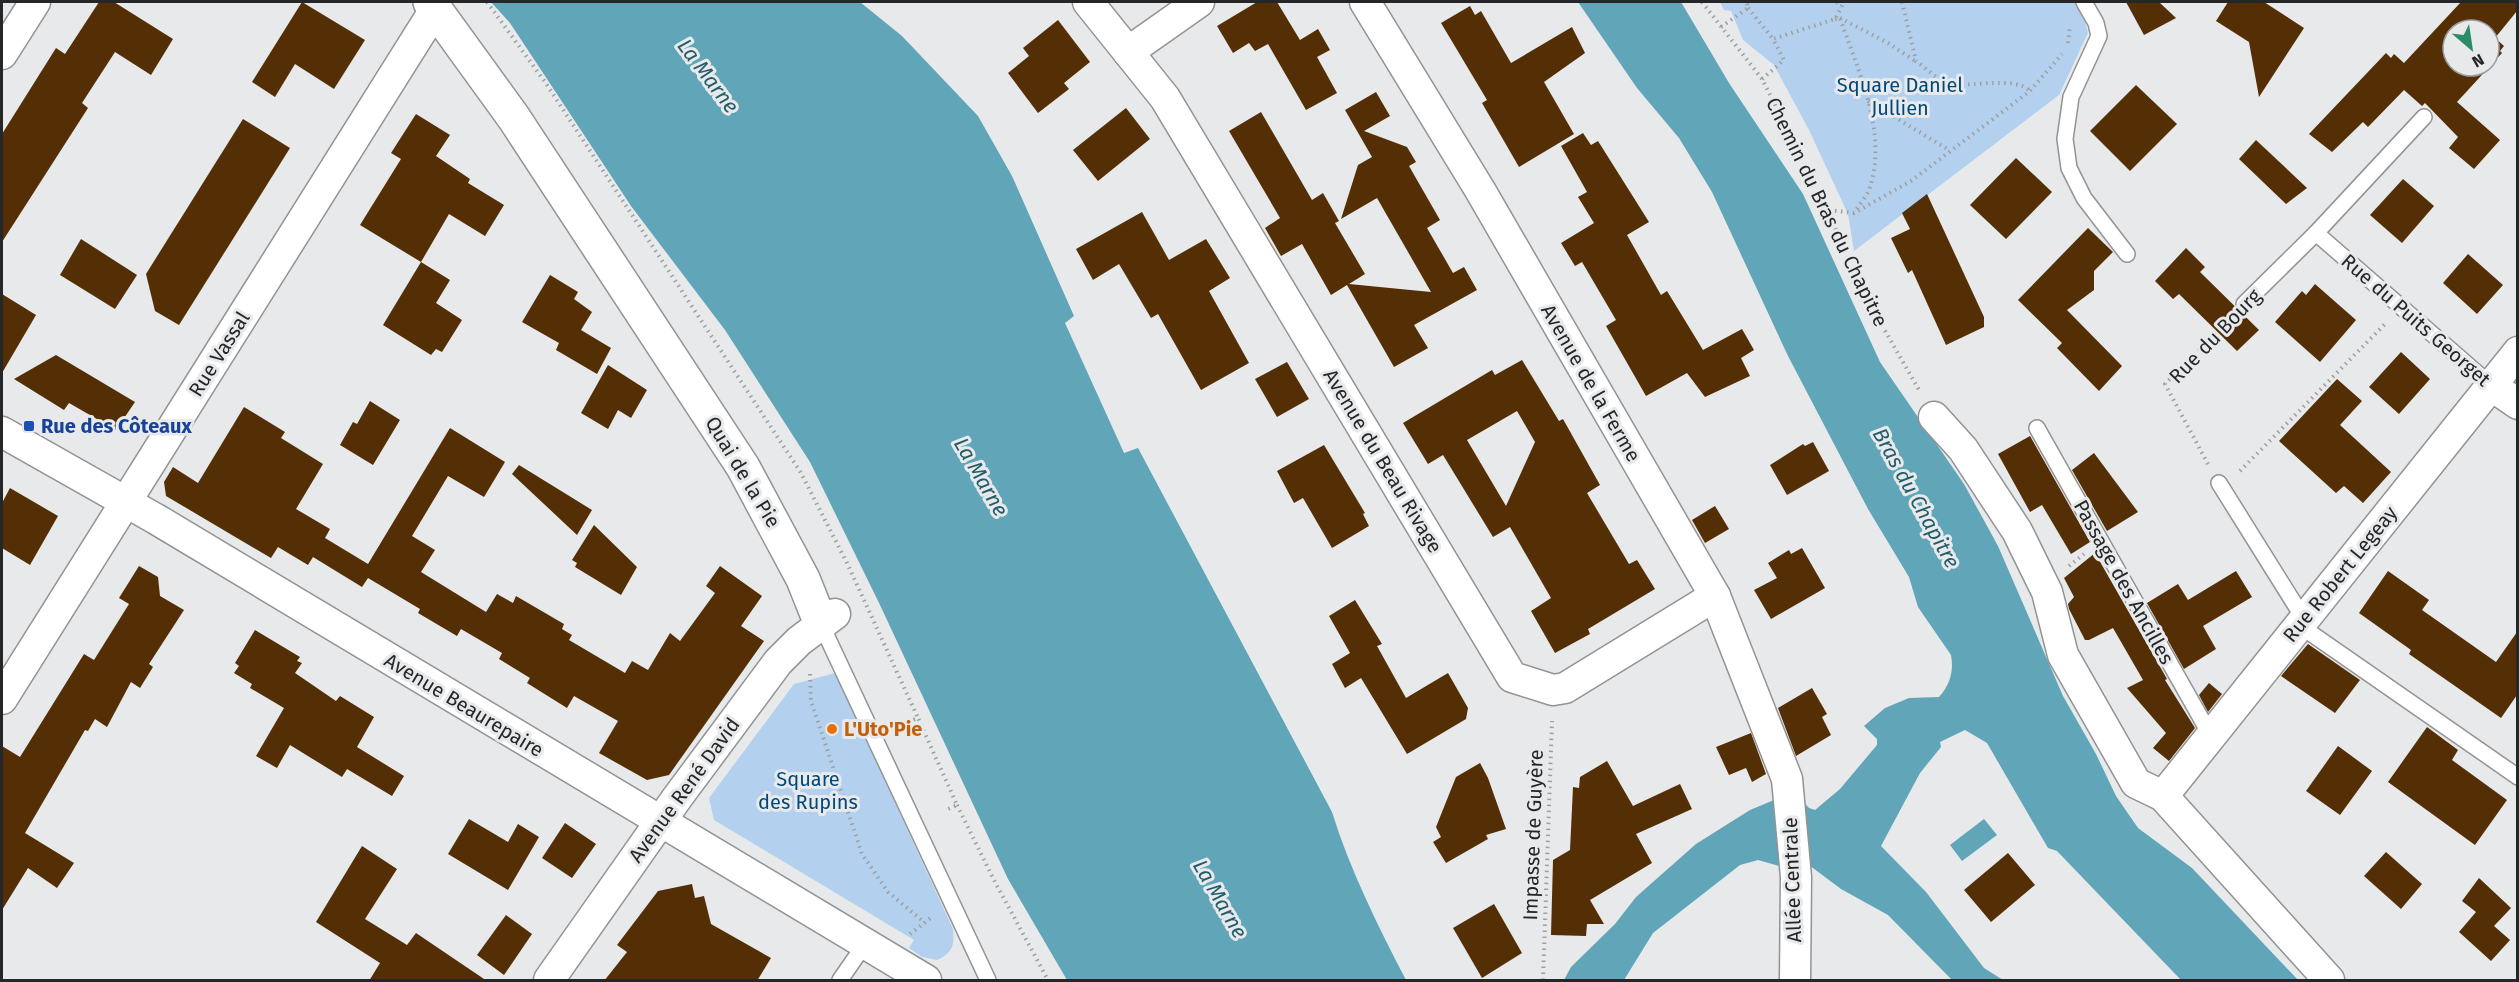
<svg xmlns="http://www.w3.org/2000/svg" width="2519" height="982" font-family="'Fira Sans',sans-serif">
  <rect width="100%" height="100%" fill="#e7e9eb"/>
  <g fill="#b3d1ef">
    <polygon points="1720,2 2075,2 2085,21 2088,33 2059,95 1854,251 1848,214 1809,130 1774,65 1743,40 1731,11 1724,10"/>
    <path d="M835,673L953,929C955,946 952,953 937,960L922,957L909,948L914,940L714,820L709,798L794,684Z"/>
  </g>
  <g fill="#60a5b8">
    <path d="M491,2H860L902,36L978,116L1012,176L1074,316L1065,323L1124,453L1138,448L1332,812C1350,870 1378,926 1406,980H1067L1008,879L880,605L810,462L725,330L631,206L510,23Z"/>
    <path d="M1578,2H1681L1729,83L1803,194L1880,362L1964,484L1998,546L2063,696L2096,754L2116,796L2138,828L2192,868L2298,980H2181L2057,851L2048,848L1987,743L1965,730L1940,742L1941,747L1920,773L1881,846L1926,892L1984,968L2003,980H1952L1888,915L1841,889L1809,865L1786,868L1758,860L1740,865L1653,933L1624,980H1564L1571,967L1615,924L1636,897L1696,844L1750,810L1774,800L1800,798L1809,808L1815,810L1840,789L1877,745V739L1864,726L1885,708L1909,698L1939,697C1950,685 1954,671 1951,655L1918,607L1909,577L1868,509L1788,356L1712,192L1679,138L1637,88Z"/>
    <polygon points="1984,819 1997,835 1962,861 1950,845"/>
  </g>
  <g fill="#542f05" fill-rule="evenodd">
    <polygon points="99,2 114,2 173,39 151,75 115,52 82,103 88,108 2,242 2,134 56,48 65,54"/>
    <polygon points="302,2 365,40 334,89 295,64 275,97 252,82"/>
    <polygon points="1257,2 1277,2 1300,40 1318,29 1330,50 1317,57 1337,93 1306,110 1268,44 1255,51 1249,43 1233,53 1217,26"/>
    <polygon points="2126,2 2159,2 2176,18 2144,35"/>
    <polygon points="2228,2 2264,2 2304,28 2259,97 2249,42 2216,21"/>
    <path d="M2461,2H2517V11L2495,38L2504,46L2500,51L2502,53L2457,102L2500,140L2474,169L2449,148L2458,137L2425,103L2422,106L2404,90L2368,127L2363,122L2332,152L2309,134L2386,53L2391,58L2394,54L2404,63ZM2453,30H2489V66H2453Z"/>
    <polygon points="1470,6 1475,15 1481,11 1511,63 1572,27 1585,53 1544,82 1574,134 1519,167 1482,103 1487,100 1441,23"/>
    <polygon points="1058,20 1090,62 1064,83 1069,89 1038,113 1008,73 1029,56 1023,48"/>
    <polygon points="2136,85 2177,124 2130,171 2090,131"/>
    <polygon points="1376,92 1390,116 1364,131 1407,147 1416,162 1409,166 1440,220 1427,228 1453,273 1464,267 1477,290 1414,325 1428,348 1394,367 1347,285 1331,295 1302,244 1281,256 1265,228 1280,218 1229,131 1261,112 1312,200 1323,193 1339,221 1335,223 1365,274 1349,284 1431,292 1377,198 1341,219 1358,165 1372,157 1345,110"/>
    <polygon points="1126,108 1150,139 1098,181 1073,150"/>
    <polygon points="416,114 450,135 436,156 470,179 468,183 504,205 485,236 449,214 421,262 450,280 436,303 462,320 442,352 436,349 431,355 383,325 421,262 360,225 401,159 391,153"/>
    <polygon points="243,119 290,148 179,325 155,311 146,274"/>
    <polygon points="1583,133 1591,145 1598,141 1649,222 1627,235 1661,295 1667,291 1703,350 1742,329 1754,350 1741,358 1750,376 1705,397 1687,373 1646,396 1606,326 1616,320 1582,262 1575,266 1561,243 1594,223 1578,197 1587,192 1561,146"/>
    <polygon points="2256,140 2307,188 2286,204 2239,159"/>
    <polygon points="2016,158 2052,192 2006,239 1970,205"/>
    <polygon points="2403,179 2434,206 2402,243 2370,215"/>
    <polygon points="1927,194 1984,317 1984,327 1946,345 1912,270 1908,273 1891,238 1910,229 1902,213"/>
    <polygon points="1142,212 1169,260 1206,239 1230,278 1209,291 1249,363 1201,390 1158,314 1151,318 1119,264 1093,280 1076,249"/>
    <polygon points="2088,228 2113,252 2094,271 2094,290 2067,310 2122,366 2099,391 2057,348 2062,343 2018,300"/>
    <polygon points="81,239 137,275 115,309 60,275"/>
    <polygon points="2186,248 2205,267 2200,272 2259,330 2237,351 2179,294 2173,299 2155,281"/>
    <polygon points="2468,254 2503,285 2477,314 2443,283"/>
    <polygon points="550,275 578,292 574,299 592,312 581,330 611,348 597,374 556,350 559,343 522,322"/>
    <polygon points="2315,284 2356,320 2320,362 2275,322 2302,291 2306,295"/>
    <polygon points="2,294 36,315 2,373"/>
    <polygon points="2401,352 2430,379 2399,414 2369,387"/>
    <polygon points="56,355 135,402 116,430 69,403 64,410 14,379"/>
    <path d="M1522,360L1559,421L1563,419L1600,485L1587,493L1629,564L1637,560L1655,589L1588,629L1590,634L1555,653L1531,611L1551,598L1510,527L1493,537L1443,455L1428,464L1403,423L1492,370L1495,375ZM1517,411L1535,442L1506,506L1467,440Z"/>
    <polygon points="1287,362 1309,399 1277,417 1255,379"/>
    <polygon points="608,365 647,390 631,418 618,410 608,429 581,413"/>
    <polygon points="2337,379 2362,401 2340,425 2391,472 2363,503 2344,486 2336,493 2279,441"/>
    <polygon points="370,401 400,420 373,465 340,445 353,422 357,424"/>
    <polygon points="244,407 285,432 281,438 323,464 296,509 330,529 325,538 368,564 450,428 505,462 484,497 448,476 412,536 435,550 421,572 486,612 497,594 513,603 516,596 564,624 562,629 572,635 569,640 625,673 632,661 648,670 670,633 680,641 715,593 706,586 720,566 762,596 741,626 764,641 669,775 647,780 599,753 618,721 574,696 567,708 527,683 530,678 499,659 502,653 461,629 457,636 418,613 420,609 368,578 362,587 313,557 308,565 278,547 271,558 166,496 164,482 173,467 198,483"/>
    <polygon points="2030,436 2090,542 2071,554 2042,505 2030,512 1998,454"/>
    <polygon points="1813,442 1829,471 1787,495 1770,465 1803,444 1805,446"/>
    <polygon points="1324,445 1365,513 1363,514 1369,526 1332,548 1303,498 1294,503 1277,471"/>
    <polygon points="2094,453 2138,512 2107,531 2072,470"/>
    <polygon points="519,465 592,510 577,535 512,474"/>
    <polygon points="10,488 58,516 30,565 2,548 2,503"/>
    <polygon points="1715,506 1729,529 1705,543 1692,520"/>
    <polygon points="594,525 637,567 621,595 575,567 577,563 572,560"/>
    <polygon points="1802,548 1825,588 1771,619 1754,590 1777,578 1768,563 1789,550 1791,554"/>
    <polygon points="2095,553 2167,679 2165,680 2195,728 2169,761 2153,748 2166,733 2127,688 2143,680 2113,628 2089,640 2085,640 2069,609 2068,604 2074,597 2064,578"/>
    <polygon points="139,566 158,577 160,596 184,610 149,664 153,667 140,688 131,682 107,727 95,719 88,731 85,730 25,833 74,863 57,888 28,868 2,910 2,746 20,757 84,654 94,660 129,604 119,598"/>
    <polygon points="2236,571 2252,597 2203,626 2216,649 2184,669 2147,603 2178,584 2188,600"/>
    <polygon points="2388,571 2429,600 2422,610 2496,662 2517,632 2517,695 2501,718 2409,654 2411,650 2359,613"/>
    <polygon points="1355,600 1382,644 1377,646 1406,698 1448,673 1468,708 1466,719 1407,754 1361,678 1345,688 1332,664 1350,653 1329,616"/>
    <polygon points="255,630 300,657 297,661 302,663 295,673 336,701 340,696 374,717 357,747 404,776 392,796 347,769 342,777 290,745 277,768 256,756 284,708 250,688 252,684 234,673 239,666 235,663"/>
    <polygon points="2308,644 2360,680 2335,713 2281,676"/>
    <polygon points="2209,683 2222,694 2208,712 2199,695"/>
    <polygon points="1812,688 1827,714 1822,717 1831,735 1796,756 1778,708"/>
    <polygon points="2427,727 2458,750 2452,760 2507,800 2475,845 2388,782"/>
    <polygon points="1751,733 1766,774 1752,782 1746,768 1729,775 1716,747"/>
    <polygon points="2338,746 2372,771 2340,815 2306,791"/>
    <polygon points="1607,761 1633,806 1680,784 1692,809 1636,834 1652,863 1590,900 1604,924 1587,924 1586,936 1551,935 1553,860 1570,850 1573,787 1579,788 1580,777"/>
    <polygon points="1480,763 1488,778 1506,829 1486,835 1488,839 1446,863 1433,842 1441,837 1436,827 1456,777"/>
    <polygon points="469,819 508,842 518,824 539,837 508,890 448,854"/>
    <polygon points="565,823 596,844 572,878 542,858"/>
    <polygon points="362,846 397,869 365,919 407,945 416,933 487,981 369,981 380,963 316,922"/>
    <polygon points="2386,852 2422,884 2401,909 2364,876"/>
    <polygon points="2008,853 2035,885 1991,922 1964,890"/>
    <polygon points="2479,878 2511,908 2494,926 2510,940 2491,961 2459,932 2476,912 2462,901"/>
    <polygon points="692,884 695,898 704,896 711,924 771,958 757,981 604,981 627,952 617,945 658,891"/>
    <polygon points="1494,904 1522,953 1482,978 1453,928"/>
    <polygon points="506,915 532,934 504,975 477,955"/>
  </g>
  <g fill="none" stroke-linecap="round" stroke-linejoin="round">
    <defs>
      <g id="service">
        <polyline points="2084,2 2096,23 2099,36 2071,97 2065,139 2069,168 2084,198 2127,254"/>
        <polyline points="2316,233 2492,386"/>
        <polyline points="2244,304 2316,233 2424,117"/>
        <polyline points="2037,428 2211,736"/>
        <polyline points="2219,483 2304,619"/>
        <polyline points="821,624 988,980"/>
        <polyline points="2299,625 2518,777"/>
        <polyline points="840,980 865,944"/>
      </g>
      <g id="minor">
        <polyline points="1088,2 1165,98 1512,677 1553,690 1565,688 1715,596"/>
        <polyline points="1365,2 1480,190 1715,596 1787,779 1796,877 1795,980"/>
        <polyline points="1128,52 1199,2"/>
        <polyline points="2,54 35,2"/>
        <polyline points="2492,386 2518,404"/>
        <polyline points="1934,417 1963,449 2017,531 2047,592 2063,655 2136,783 2163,796 2329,980"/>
        <polyline points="2,432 156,519 926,980"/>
        <polyline points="2,699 436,8"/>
        <polyline points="2163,796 2518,352"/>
        <polyline points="549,980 677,798 778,662 799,641 835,614"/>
      </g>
      <polyline id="tertiary" points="430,2 514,118 743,467 803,579 821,624"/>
    </defs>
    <use href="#service" stroke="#929395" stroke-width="18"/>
    <use href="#minor" stroke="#929395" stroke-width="33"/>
    <use href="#tertiary" stroke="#929395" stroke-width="36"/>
    <g stroke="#9d9fa0" stroke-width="4" stroke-dasharray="1.5 4.5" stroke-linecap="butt">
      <polyline points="487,2 545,82 801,473 847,563 918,718"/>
      <polyline points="1702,2 1762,79 1828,210 1856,280 1919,390"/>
      <polyline points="1837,2 1841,7"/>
      <path d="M1902,2L1916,61C1926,68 1940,83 1952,84C1973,87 2016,76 2030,91"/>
      <polyline points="1748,8 1773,39"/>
      <polyline points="1840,18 1888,43 1915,61"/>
      <path d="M1835,19L1840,18C1858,71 1889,134 1869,190C1866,197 1860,204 1856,210"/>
      <polyline points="1721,27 1748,8 1747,2"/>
      <polyline points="2068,43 2070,26"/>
      <polyline points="1762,79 1784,60 1773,39 1835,19 1844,2"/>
      <polyline points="1868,101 1949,150"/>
      <polyline points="1829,210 1854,213 1911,181 2030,91 2062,54"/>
      <polyline points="2208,464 2165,384 2229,320"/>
      <polyline points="2240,471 2386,323"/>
      <polyline points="2069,566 2084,554"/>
      <polyline points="810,674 811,701 862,854 888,892 924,922"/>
      <polyline points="908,722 918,718 957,805 948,809"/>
      <polyline points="957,805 995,882 1048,980"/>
      <polyline points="910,934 932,917"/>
      <polyline points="1543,980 1552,721"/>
    </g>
    <use href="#service" stroke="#fff" stroke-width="15"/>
    <use href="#minor" stroke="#fff" stroke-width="30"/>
    <use href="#tertiary" stroke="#fff" stroke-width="33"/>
  </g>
  <rect fill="#1a4fb4" stroke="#e7e9eb" stroke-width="2" x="23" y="420" width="12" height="12" rx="3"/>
  <circle fill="#e8710a" stroke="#e7e9eb" stroke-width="2" cx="832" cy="729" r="6"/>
  <g text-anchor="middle" stroke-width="6" stroke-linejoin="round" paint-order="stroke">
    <g font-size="20" fill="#01487a" stroke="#e7e9eb">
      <text x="1900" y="92">Square Daniel<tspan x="1900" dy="23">Jullien</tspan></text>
      <text x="808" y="786">Square<tspan x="808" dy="23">des Rupins</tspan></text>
    </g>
    <g font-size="20" fill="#252627" stroke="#e7e9eb">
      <text transform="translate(1827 212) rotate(64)" y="7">Chemin du Bras du Chapitre</text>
      <text transform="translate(2416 320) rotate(41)" y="7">Rue du Puits Georget</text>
      <text transform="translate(2215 336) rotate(-46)" y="7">Rue du Bourg</text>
      <text transform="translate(219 354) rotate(-58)" y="7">Rue Vassal</text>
      <text transform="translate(1591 383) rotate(60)" y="7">Avenue de la Ferme</text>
      <text transform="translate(1383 461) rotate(59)" y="7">Avenue du Beau Rivage</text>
      <text transform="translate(743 472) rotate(59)" y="7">Quai de la Pie</text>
      <text transform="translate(2340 574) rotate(-51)" y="7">Rue Robert Legeay</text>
      <text transform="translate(2124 582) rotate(61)" y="7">Passage des Ancilles</text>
      <text transform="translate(464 705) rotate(31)" y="7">Avenue Beaurepaire</text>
      <text transform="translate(684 790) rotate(-54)" y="7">Avenue René David</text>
      <text transform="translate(1533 835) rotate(-88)" y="7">Impasse de Guyère</text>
      <text transform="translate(1792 880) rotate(-92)" y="7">Allée Centrale</text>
    </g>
    <g font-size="20" font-weight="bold" fill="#164399" stroke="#e7e9eb" text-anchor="start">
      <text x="41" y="433">Rue des Côteaux</text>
    </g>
    <g font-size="20" font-weight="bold" fill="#c56008" stroke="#e7e9eb" text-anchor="start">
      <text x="844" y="736">L'Uto'Pie</text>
    </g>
    <g font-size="21" font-style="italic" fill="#235c6a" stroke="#e7e9eb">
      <text transform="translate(708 76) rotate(53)" y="7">La Marne</text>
      <text transform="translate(981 477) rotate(60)" y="7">La Marne</text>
      <text transform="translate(1916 498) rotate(61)" y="7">Bras du Chapitre</text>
      <text transform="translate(1220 899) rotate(60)" y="7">La Marne</text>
    </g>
  </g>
  <rect width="2519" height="982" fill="none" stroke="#252627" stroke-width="6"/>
  <g transform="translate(2471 48) rotate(151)"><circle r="28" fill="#e7e9eb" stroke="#999b9d" stroke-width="1.5"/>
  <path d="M0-4.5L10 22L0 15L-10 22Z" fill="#2a8d68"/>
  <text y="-9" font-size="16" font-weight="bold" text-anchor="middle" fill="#252627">N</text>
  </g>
</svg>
